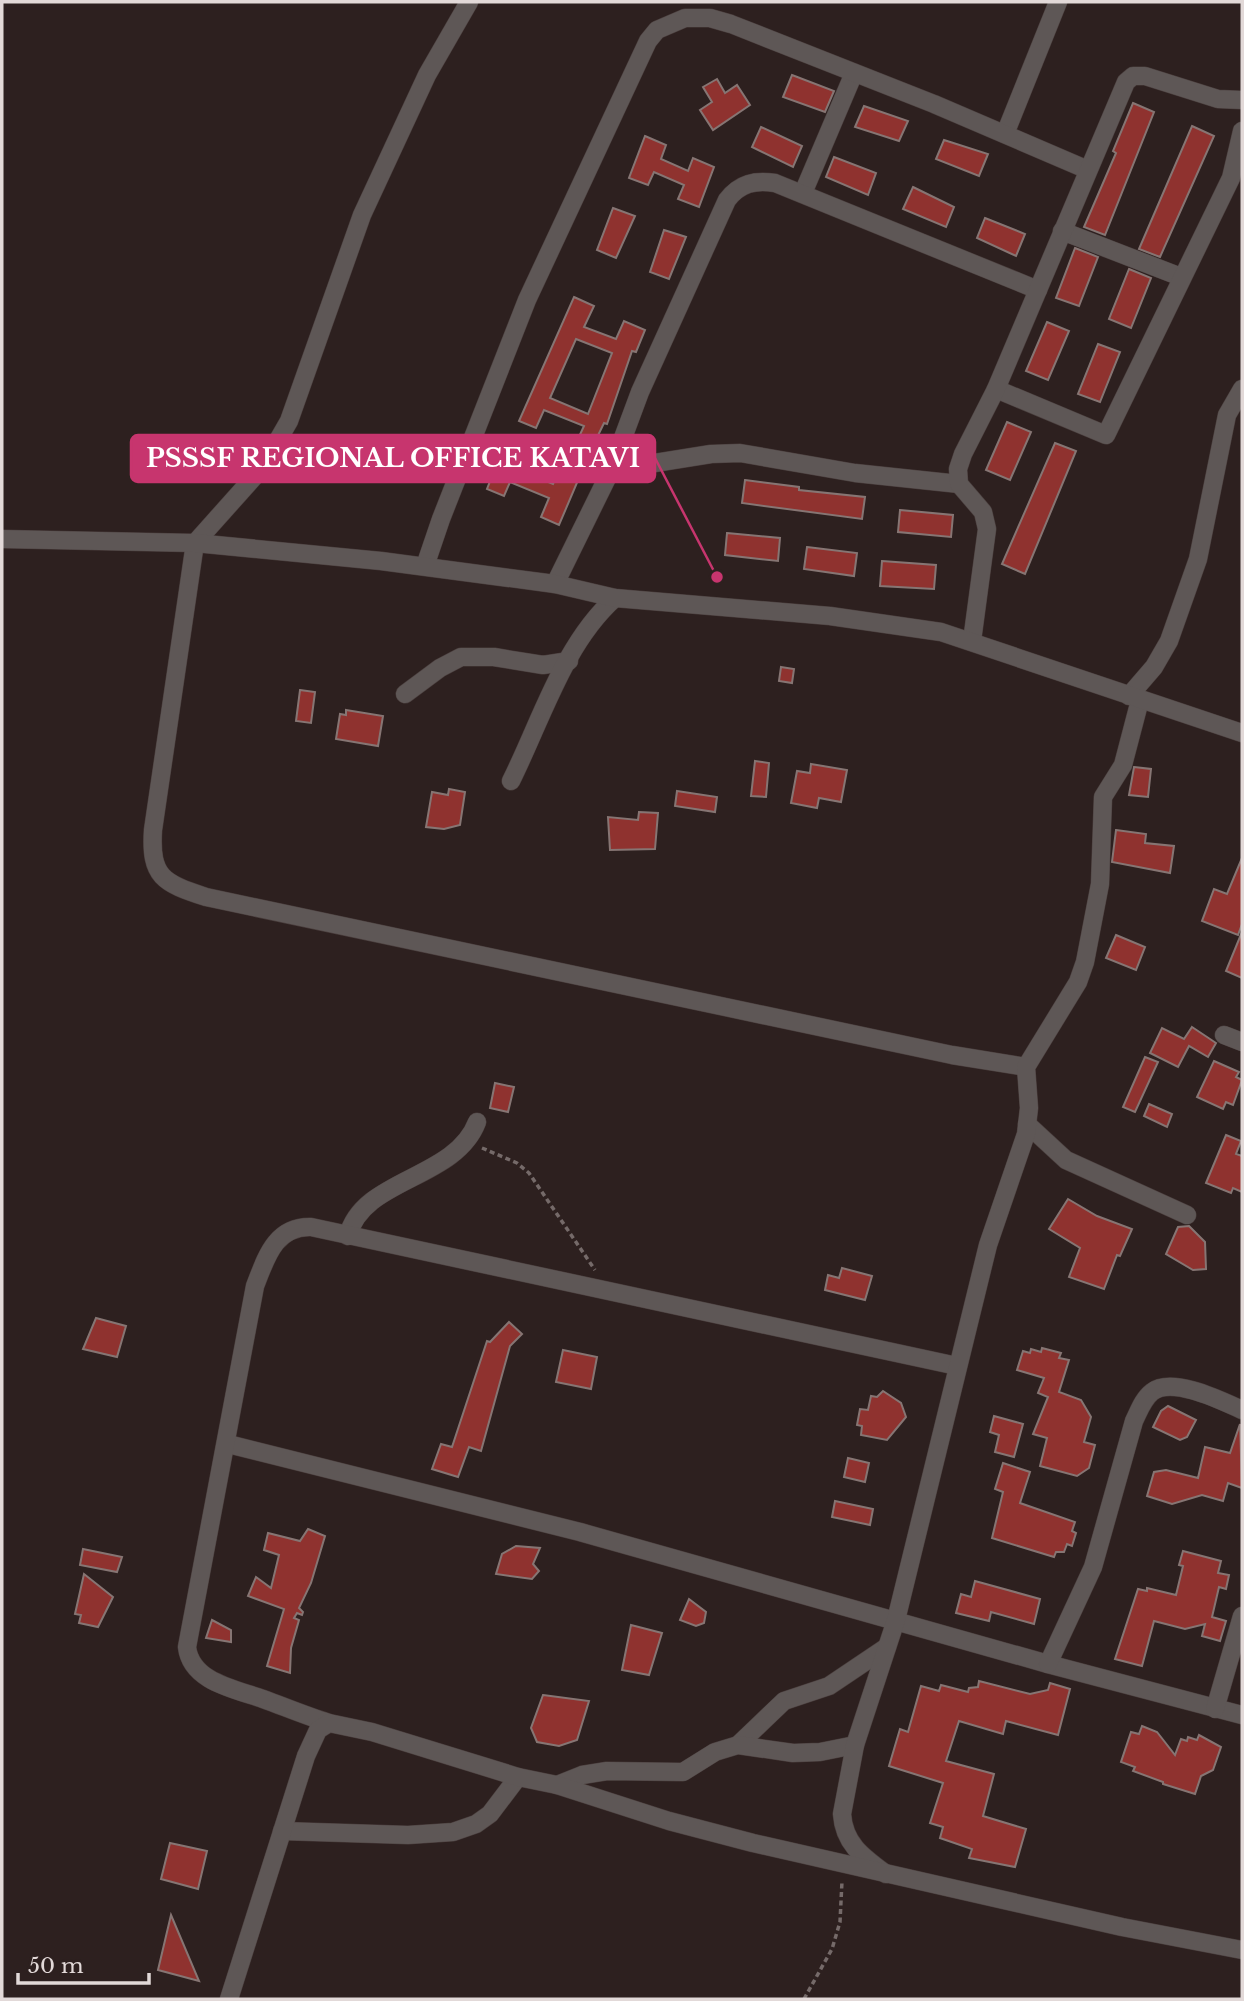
<svg xmlns="http://www.w3.org/2000/svg" width="1244" height="2001" font-family="'Libre Baskerville',serif">
  <rect width="100%" height="100%" fill="#2d201f"/>
  <g fill="#8f322f" stroke="#867573" stroke-width="2" fill-rule="evenodd">
    <polygon points="792,75 834,91 825,112 783,97"/>
    <polygon points="717,79 725,93 737,85 750,105 713,130 700,110 712,102 703,87"/>
    <polygon points="1133,103 1154,112 1105,235 1084,227 1116,153 1113,151"/>
    <polygon points="864,106 908,121 899,141 855,127"/>
    <polygon points="1192,126 1214,136 1160,257 1139,249"/>
    <polygon points="761,127 802,146 793,167 752,147"/>
    <polygon points="645,136 666,145 661,159 688,171 693,158 714,167 699,207 678,199 684,185 654,172 648,185 629,178"/>
    <polygon points="944,140 988,154 979,176 936,159"/>
    <polygon points="834,157 876,173 868,195 826,177"/>
    <polygon points="913,187 954,207 946,227 903,209"/>
    <polygon points="613,208 635,216 616,258 597,250"/>
    <polygon points="985,218 1025,234 1016,256 977,238"/>
    <polygon points="664,230 686,237 669,279 650,272"/>
    <polygon points="1075,248 1098,257 1079,306 1056,298"/>
    <polygon points="1129,269 1151,278 1131,328 1109,319"/>
    <path d="M574,297L594,306L584,327L616,339L624,321L645,330L636,352L632,351L607,424L604,423L590,452L559,525L541,517L549,498L510,482L504,496L487,489L504,446L523,454L516,469L553,484L561,466L565,467L584,426L544,410L536,428L519,421ZM576,339L612,353L588,414L550,398Z"/>
    <polygon points="1047,322 1069,331 1048,380 1026,371"/>
    <polygon points="1098,344 1120,352 1100,402 1078,394"/>
    <polygon points="1007,422 1031,432 1010,480 986,470"/>
    <polygon points="1055,443 1076,451 1025,574 1002,564"/>
    <polygon points="745,480 799,487 799,490 865,497 862,519 742,503"/>
    <polygon points="900,510 953,515 951,537 898,532"/>
    <polygon points="727,533 780,538 778,561 725,555"/>
    <polygon points="807,547 857,553 854,576 804,569"/>
    <polygon points="882,561 936,565 934,589 880,586"/>
    <polygon points="781,667 794,669 792,683 779,681"/>
    <polygon points="300,690 315,692 311,723 296,721"/>
    <polygon points="346,710 383,716 378,746 336,739 340,714 346,715"/>
    <polygon points="755,761 769,763 766,797 751,796"/>
    <polygon points="811,764 847,770 841,802 819,798 817,808 791,803 797,771 810,773"/>
    <polygon points="1134,767 1151,769 1148,797 1129,795"/>
    <polygon points="449,789 465,792 460,825 444,829 426,827 432,792 448,795"/>
    <polygon points="677,791 717,797 715,812 675,806"/>
    <polygon points="639,812 658,813 655,849 610,850 608,817 638,820"/>
    <polygon points="1116,830 1146,834 1145,843 1174,846 1170,873 1112,862"/>
    <polygon points="1242,858 1242,924 1238,935 1202,921 1214,889 1227,894"/>
    <polygon points="1242,932 1242,978 1226,971"/>
    <polygon points="1116,935 1145,947 1136,970 1106,958"/>
    <polygon points="1192,1027 1216,1043 1208,1057 1189,1046 1178,1067 1150,1053 1162,1028 1184,1039"/>
    <polygon points="1145,1057 1158,1062 1135,1112 1123,1107"/>
    <polygon points="1214,1061 1239,1072 1236,1077 1242,1080 1233,1105 1226,1102 1223,1109 1197,1097"/>
    <polygon points="495,1083 514,1087 508,1112 490,1108"/>
    <polygon points="1149,1104 1172,1114 1167,1127 1144,1116"/>
    <polygon points="1226,1135 1241,1141 1236,1154 1242,1156 1242,1192 1233,1188 1231,1193 1206,1183"/>
    <polygon points="1068,1199 1097,1216 1132,1229 1120,1256 1117,1255 1104,1289 1069,1277 1080,1248 1049,1229"/>
    <polygon points="1189,1226 1205,1242 1206,1269 1193,1270 1166,1254 1178,1227"/>
    <polygon points="842,1268 872,1276 865,1300 825,1290 828,1275 839,1278"/>
    <polygon points="96,1318 126,1326 117,1357 83,1349"/>
    <polygon points="509,1322 522,1334 510,1346 481,1451 469,1447 458,1477 432,1469 441,1444 452,1447 487,1341 490,1342"/>
    <polygon points="1042,1348 1061,1353 1059,1358 1069,1360 1059,1392 1081,1400 1091,1417 1084,1442 1095,1445 1089,1468 1077,1476 1040,1466 1047,1438 1033,1434 1048,1397 1038,1393 1044,1378 1017,1370 1023,1351 1030,1353 1031,1349 1041,1352"/>
    <polygon points="563,1350 597,1357 591,1389 556,1382"/>
    <polygon points="883,1391 901,1403 906,1417 887,1440 861,1435 862,1426 857,1425 860,1409 868,1410 871,1396 877,1397"/>
    <polygon points="1168,1406 1196,1420 1187,1437 1180,1440 1153,1427 1161,1411"/>
    <polygon points="994,1416 1023,1424 1014,1457 995,1452 999,1435 990,1432"/>
    <polygon points="1240,1424 1242,1488 1228,1483 1223,1501 1202,1495 1172,1504 1147,1496 1154,1472 1166,1470 1198,1478 1205,1447 1230,1453"/>
    <polygon points="848,1458 869,1463 865,1482 844,1477"/>
    <polygon points="1003,1463 1030,1472 1020,1503 1075,1522 1072,1531 1076,1533 1072,1546 1067,1544 1064,1552 1056,1552 1054,1557 992,1538 1003,1492 995,1489"/>
    <polygon points="835,1501 873,1509 870,1525 832,1517"/>
    <polygon points="308,1529 325,1536 311,1583 299,1608 303,1612 302,1615 297,1613 294,1618 299,1620 291,1648 290,1673 267,1666 284,1609 248,1596 256,1577 271,1588 279,1555 264,1550 268,1533 300,1541"/>
    <polygon points="516,1546 540,1548 533,1564 539,1571 532,1579 496,1574 502,1554"/>
    <polygon points="83,1549 122,1557 117,1572 80,1565"/>
    <polygon points="1183,1551 1221,1561 1218,1573 1229,1575 1226,1589 1219,1587 1212,1617 1226,1621 1220,1641 1202,1636 1205,1624 1185,1629 1154,1621 1142,1666 1115,1659 1138,1589 1147,1591 1147,1588 1176,1595 1183,1566 1179,1565"/>
    <polygon points="84,1574 113,1597 98,1627 79,1623 81,1615 75,1614"/>
    <polygon points="975,1581 1040,1599 1034,1624 991,1612 989,1621 956,1613 961,1594 971,1597"/>
    <polygon points="689,1599 706,1612 704,1623 696,1626 680,1620"/>
    <polygon points="212,1620 231,1630 231,1642 206,1638"/>
    <polygon points="631,1625 662,1633 649,1675 622,1670"/>
    <polygon points="979,1681 1030,1694 1048,1690 1050,1683 1070,1689 1058,1735 1006,1721 1003,1734 959,1721 946,1761 994,1774 983,1816 1026,1829 1015,1867 969,1858 972,1849 940,1838 943,1827 930,1823 943,1783 889,1766 900,1729 908,1732 921,1686 939,1691 941,1685 968,1692 969,1688 978,1687"/>
    <polygon points="543,1695 589,1701 577,1740 559,1746 537,1742 531,1728"/>
    <polygon points="1142,1726 1157,1732 1175,1755 1181,1739 1187,1741 1188,1737 1197,1740 1199,1735 1221,1747 1213,1770 1201,1776 1195,1794 1163,1784 1163,1782 1133,1771 1135,1767 1121,1762 1131,1732 1139,1734"/>
    <polygon points="170,1843 207,1851 198,1889 161,1879"/>
    <polygon points="171,1915 199,1981 158,1970"/>
  </g>
  <g fill="none" stroke-linecap="round" stroke-linejoin="round">
    <defs>
      <g id="minor">
        <path d="M469,2L427,75L362,215L289,421L262,468L195,543L153,830C150,877 163,883 206,897L952,1055L1026,1067"/>
        <polyline points="1005,134 1058,2"/>
        <polyline points="803,193 854,73"/>
        <polyline points="1062,231 1181,277"/>
        <polyline points="996,389 1106,435 1231,178 1242,131"/>
        <polyline points="611,470 711,454 740,453 855,473 959,484"/>
        <polyline points="425,566 441,519 527,300 648,41 657,30 685,18 710,18 731,24 934,104 1088,170"/>
        <path d="M555,584L611,470L640,392L727,200C740,183 755,180 775,183L1038,290"/>
        <polyline points="972,641 987,529 983,512 959,484 958,469 963,454 996,389 1126,82 1133,76 1145,76 1218,99 1242,100"/>
        <polyline points="405,694 440,668 461,657 494,657 543,665 569,661"/>
        <polyline points="1129,696 1154,667 1169,641 1198,559 1227,415 1242,389"/>
        <path d="M511,781C541,721 564,643 615,598"/>
        <polyline points="1224,1035 1242,1042"/>
        <polyline points="1027,1124 1066,1160 1187,1215"/>
        <path d="M348,1236C362,1178 455,1180 477,1122"/>
        <polyline points="228,1444 580,1532 1048,1664 1242,1715"/>
        <path d="M1048,1664L1093,1567L1134,1421C1139,1411 1143,1399 1152,1392C1172,1376 1222,1401 1242,1410"/>
        <polyline points="1215,1709 1242,1616"/>
        <path d="M329,1723C306,1716 285,1707 263,1699C235,1689 191,1682 187,1647L255,1286C266,1258 275,1226 311,1227L957,1366"/>
        <polyline points="738,1745 784,1701 829,1686 887,1647"/>
        <polyline points="557,1785 582,1775 607,1771 683,1772 715,1752 738,1745 793,1753 820,1752 855,1745"/>
        <polyline points="282,1831 408,1835 453,1832 476,1824 490,1814 518,1777"/>
        <path d="M886,1874C863,1857 844,1844 842,1814L855,1745L896,1620L988,1245L1026,1134L1029,1108L1026,1067L1078,982L1085,962L1100,884L1103,797L1123,765L1140,700"/>
        <polyline points="229,1999 306,1756 318,1730 329,1723 372,1732 518,1777 557,1785 669,1821 753,1843 1122,1927 1242,1950"/>
      </g>
      <polyline id="tertiary" points="2,539 195,543 381,561 555,584 615,598 830,616 941,632 1242,733"/>
    </defs>
    <use href="#minor" stroke="#4a3e3d" stroke-width="19"/>
    <use href="#tertiary" stroke="#4a3e3d" stroke-width="19"/>
    <g stroke="#756a69" stroke-width="3.5" stroke-dasharray="5 3.5" stroke-linecap="butt">
      <polyline points="482,1148 517,1163 529,1173 595,1270"/>
      <polyline points="804,1999 832,1949 840,1922 842,1881"/>
    </g>
    <use href="#minor" stroke="#5e5756" stroke-width="18"/>
    <use href="#tertiary" stroke="#5e5756" stroke-width="18"/>
  </g>
  <path fill="none" stroke="#c7356e" stroke-width="2.5" d="M717 577L655 458"/>
  <circle fill="#c7356e" stroke="#2d201f" stroke-width="2.5" cx="717" cy="577" r="7"/>
  <rect fill="#c7356e" stroke="#c7356e" stroke-width="2.5" x="131" y="435" width="524" height="47" rx="7"/>
  <g font-size="26" text-anchor="middle" font-weight="bold" fill="#fff">
    <text x="393" y="467">PSSSF REGIONAL OFFICE KATAVI</text>
  </g>
  <rect width="1244" height="2001" fill="none" stroke="#e2d9d8" stroke-width="7"/>
  <path d="M18 1973v10h131v-10" fill="none" stroke="#e2d9d8" stroke-width="3.5"/>
  <text x="28" y="1973" font-size="21" fill="#e2d9d8" stroke="#2d201f" stroke-width="5" paint-order="stroke">50 m</text>
</svg>
